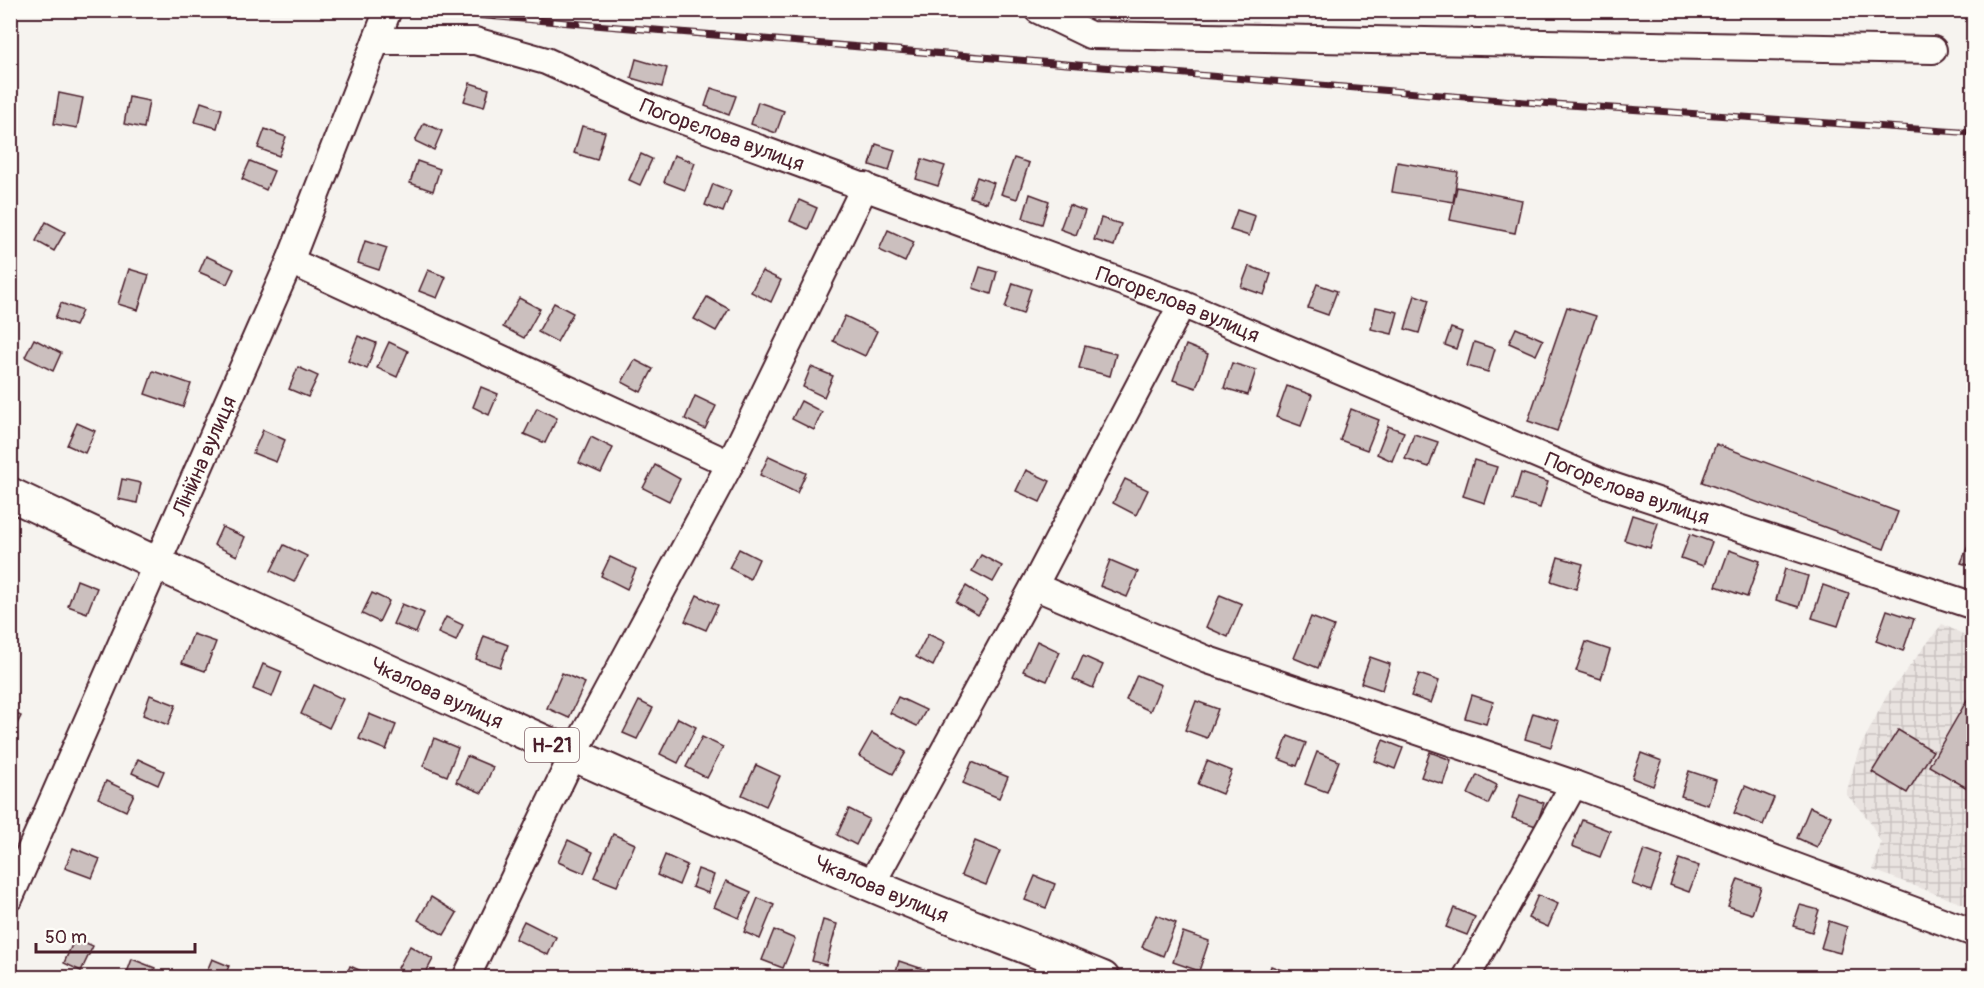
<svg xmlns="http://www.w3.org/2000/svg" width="1984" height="988" font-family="Pangolin,sans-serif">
  <defs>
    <pattern id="industrial-grid" width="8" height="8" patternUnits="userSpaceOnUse" patternTransform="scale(1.5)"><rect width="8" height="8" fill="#e9e3e0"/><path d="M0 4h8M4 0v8" fill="none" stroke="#c9c2c0"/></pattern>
  </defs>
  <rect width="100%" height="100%" fill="#f6f3ef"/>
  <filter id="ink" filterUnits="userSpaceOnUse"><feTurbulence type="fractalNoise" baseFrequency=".0167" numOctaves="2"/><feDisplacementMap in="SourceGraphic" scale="12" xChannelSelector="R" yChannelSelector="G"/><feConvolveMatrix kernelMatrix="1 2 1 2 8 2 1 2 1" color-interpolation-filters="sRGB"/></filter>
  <g filter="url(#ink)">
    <polygon fill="url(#industrial-grid)" points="1942,624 1973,639 1973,908 1873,870 1881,843 1869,820 1846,794 1858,752 1886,697"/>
    <g fill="#cbbfbe" stroke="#4a1f2b" stroke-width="1.5">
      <polygon points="636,59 667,68 662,87 631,78"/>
      <polygon points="470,83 489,89 484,107 464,101"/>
      <polygon points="711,88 736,96 729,115 705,106"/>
      <polygon points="59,93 83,98 77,128 54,124"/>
      <polygon points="129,97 149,101 144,128 124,124"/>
      <polygon points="201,102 222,109 217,128 195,122"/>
      <polygon points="758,102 784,111 776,133 751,124"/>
      <polygon points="424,123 442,131 434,150 415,141"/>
      <polygon points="582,126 605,132 597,160 574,153"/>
      <polygon points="265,129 286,137 279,156 258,148"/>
      <polygon points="876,144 895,150 889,171 870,165"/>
      <polygon points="641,154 652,159 640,185 629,180"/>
      <polygon points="674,155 695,163 685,190 664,182"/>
      <polygon points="1014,158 1029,163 1017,199 1001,194"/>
      <polygon points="922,159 945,166 938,186 916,179"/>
      <polygon points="250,161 274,171 266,190 242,179"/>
      <polygon points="417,161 440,169 433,191 410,183"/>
      <polygon points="1397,162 1458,172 1453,202 1392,192"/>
      <polygon points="977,177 994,183 987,203 970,197"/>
      <polygon points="713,184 731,191 723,212 705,205"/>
      <polygon points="1457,187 1522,200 1515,233 1450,220"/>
      <polygon points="1030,194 1049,201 1042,224 1023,218"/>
      <polygon points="799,200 817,208 808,229 790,221"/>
      <polygon points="1069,205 1085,211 1076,235 1060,229"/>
      <polygon points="1237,210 1255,216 1249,236 1230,230"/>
      <polygon points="1101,218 1121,224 1114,246 1094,240"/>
      <polygon points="46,222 65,232 54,251 36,241"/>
      <polygon points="888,230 914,242 905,262 879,250"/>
      <polygon points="365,241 387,248 379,270 358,263"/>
      <polygon points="206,256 234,269 227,284 199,272"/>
      <polygon points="1249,266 1271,274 1264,295 1241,287"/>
      <polygon points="980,267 997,272 991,294 973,288"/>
      <polygon points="129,269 149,275 138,310 118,304"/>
      <polygon points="428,270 446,277 437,298 419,291"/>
      <polygon points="762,271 781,280 771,302 751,292"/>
      <polygon points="1013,283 1031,289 1023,314 1005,308"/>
      <polygon points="1317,284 1337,291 1328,315 1308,308"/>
      <polygon points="1415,295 1429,300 1419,333 1405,329"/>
      <polygon points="707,297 729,309 716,331 694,319"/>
      <polygon points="519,298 540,309 524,338 503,327"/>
      <polygon points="61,303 82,311 75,326 55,318"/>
      <polygon points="554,303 573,313 557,342 538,332"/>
      <polygon points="1376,307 1398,312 1392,334 1371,329"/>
      <polygon points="1567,307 1596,316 1557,431 1528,421"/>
      <polygon points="845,316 877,331 865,356 833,341"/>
      <polygon points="1451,328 1462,332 1456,349 1445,345"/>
      <polygon points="1516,328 1543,340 1536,355 1509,343"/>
      <polygon points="358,336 376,343 367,369 348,361"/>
      <polygon points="34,339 61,353 53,371 25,357"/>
      <polygon points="389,342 408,351 397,377 377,368"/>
      <polygon points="1474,342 1495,349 1488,372 1467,366"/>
      <polygon points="1186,345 1208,354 1196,388 1173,380"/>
      <polygon points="1085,346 1116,354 1110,376 1079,368"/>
      <polygon points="635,360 653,369 641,392 622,382"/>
      <polygon points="1232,363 1256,370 1248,395 1224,388"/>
      <polygon points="298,367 318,376 308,397 289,389"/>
      <polygon points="811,367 833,376 824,397 803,387"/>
      <polygon points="153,371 191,384 183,407 145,394"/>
      <polygon points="1287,386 1312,395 1301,426 1276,417"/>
      <polygon points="481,387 498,394 489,415 473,407"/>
      <polygon points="695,396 716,406 705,429 685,419"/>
      <polygon points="801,401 822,412 814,430 792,419"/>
      <polygon points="537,408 557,418 545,443 524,434"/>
      <polygon points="1351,409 1379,420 1367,450 1340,440"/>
      <polygon points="77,423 95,431 85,453 67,445"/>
      <polygon points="1388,426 1404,432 1392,461 1377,454"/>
      <polygon points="263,430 285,440 276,462 253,453"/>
      <polygon points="1414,434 1438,442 1429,467 1405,459"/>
      <polygon points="591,437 613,448 601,473 579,463"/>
      <polygon points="1716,444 1898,512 1884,549 1702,482"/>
      <polygon points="769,456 806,473 797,493 760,475"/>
      <polygon points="1474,460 1497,467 1485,503 1463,496"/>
      <polygon points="655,465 680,479 669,501 643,488"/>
      <polygon points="1026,470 1050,481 1040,502 1016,491"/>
      <polygon points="1521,473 1548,482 1540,508 1513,500"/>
      <polygon points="122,479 141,483 137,503 118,499"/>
      <polygon points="1125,479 1148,490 1136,515 1113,503"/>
      <polygon points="1632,515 1658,523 1650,548 1624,540"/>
      <polygon points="222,527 245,537 237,556 214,545"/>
      <polygon points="1974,531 1974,567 1961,563"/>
      <polygon points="1690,534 1712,542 1703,566 1681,558"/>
      <polygon points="284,545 307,556 294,582 271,571"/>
      <polygon points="739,549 759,559 750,579 729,568"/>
      <polygon points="1729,550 1760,561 1747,597 1716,586"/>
      <polygon points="981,555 1002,566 993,582 972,571"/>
      <polygon points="610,557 636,569 627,589 601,576"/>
      <polygon points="1558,557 1583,564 1576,589 1551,581"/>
      <polygon points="1110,560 1138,572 1127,597 1100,586"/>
      <polygon points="1785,569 1808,576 1799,607 1776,600"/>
      <polygon points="77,580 97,588 87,613 68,606"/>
      <polygon points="1823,585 1849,594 1838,626 1812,618"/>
      <polygon points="966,586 988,600 978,615 956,602"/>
      <polygon points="372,593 389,601 379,622 362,614"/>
      <polygon points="697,595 718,605 706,630 685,621"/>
      <polygon points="1220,595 1242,604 1228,637 1206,627"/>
      <polygon points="402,604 424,613 416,633 393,624"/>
      <polygon points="1887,610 1914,619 1903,651 1876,641"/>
      <polygon points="446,617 463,625 456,641 438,633"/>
      <polygon points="1311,617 1334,626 1318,668 1294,658"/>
      <polygon points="193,634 216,642 205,671 182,663"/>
      <polygon points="928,634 945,642 933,666 916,657"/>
      <polygon points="484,636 508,645 500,667 476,659"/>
      <polygon points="1037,641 1060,652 1047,681 1023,671"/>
      <polygon points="1586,642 1610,650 1601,679 1576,671"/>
      <polygon points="1083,656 1103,665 1093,688 1073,679"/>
      <polygon points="1370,657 1390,664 1382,690 1361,683"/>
      <polygon points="263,664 282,672 272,697 253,689"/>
      <polygon points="562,673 585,683 569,718 547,708"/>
      <polygon points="1419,674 1439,681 1431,703 1411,696"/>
      <polygon points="1137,675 1161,685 1150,711 1126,700"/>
      <polygon points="314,685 343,699 329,728 301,714"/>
      <polygon points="1974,688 1974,792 1929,766"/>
      <polygon points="150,695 176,705 168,725 143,715"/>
      <polygon points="1472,695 1493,702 1486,724 1465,718"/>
      <polygon points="898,697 926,710 917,726 890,713"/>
      <polygon points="639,701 653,708 637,739 623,733"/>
      <polygon points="1196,701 1218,709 1207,738 1185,730"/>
      <polygon points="10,711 21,716 10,738"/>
      <polygon points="1533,713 1559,721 1551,747 1525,739"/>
      <polygon points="369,714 396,725 386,750 359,739"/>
      <polygon points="678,718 696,727 678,763 660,754"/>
      <polygon points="1898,730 1933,751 1907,793 1872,772"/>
      <polygon points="872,733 906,752 893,774 859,756"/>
      <polygon points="1288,736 1306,743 1297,766 1279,759"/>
      <polygon points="702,737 723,747 707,778 686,767"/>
      <polygon points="434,738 458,748 447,776 423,766"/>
      <polygon points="1383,740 1403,748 1395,769 1375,761"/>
      <polygon points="1317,752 1339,761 1327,792 1305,784"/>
      <polygon points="1430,752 1451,760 1443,784 1421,777"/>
      <polygon points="1641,753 1662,761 1653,786 1632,778"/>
      <polygon points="467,756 493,767 482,793 456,782"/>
      <polygon points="138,759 164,771 158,785 132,773"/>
      <polygon points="1207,761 1232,771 1222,794 1198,784"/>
      <polygon points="972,762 1008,777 999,798 963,783"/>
      <polygon points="756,765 780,776 766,806 742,795"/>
      <polygon points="1689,771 1716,780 1708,805 1681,796"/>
      <polygon points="1477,775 1497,785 1488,804 1468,794"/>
      <polygon points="106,781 134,794 126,811 98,798"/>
      <polygon points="1745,786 1774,798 1763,825 1734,813"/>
      <polygon points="1520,795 1544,803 1536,826 1512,818"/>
      <polygon points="1810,807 1831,816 1817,847 1797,838"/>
      <polygon points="849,809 869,819 856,845 837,835"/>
      <polygon points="1582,820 1610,831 1600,857 1572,846"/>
      <polygon points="613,834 635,844 617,886 594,877"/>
      <polygon points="568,840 593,852 584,873 558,862"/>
      <polygon points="975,841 1000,851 986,885 961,875"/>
      <polygon points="73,848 100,859 92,878 65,868"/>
      <polygon points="1644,850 1663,857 1651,891 1632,884"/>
      <polygon points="665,855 687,865 679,885 657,875"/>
      <polygon points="1679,859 1699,866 1689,892 1670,885"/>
      <polygon points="698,869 714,875 708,893 692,887"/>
      <polygon points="1035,876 1055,884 1046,908 1025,900"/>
      <polygon points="1738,879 1761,887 1752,914 1728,906"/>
      <polygon points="726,881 751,892 739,918 714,907"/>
      <polygon points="1538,895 1558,904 1548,927 1528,918"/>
      <polygon points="431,897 457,913 444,935 418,920"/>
      <polygon points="758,898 774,905 760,939 744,932"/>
      <polygon points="1800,905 1819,910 1812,932 1793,926"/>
      <polygon points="1454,908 1475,917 1467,935 1446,927"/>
      <polygon points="1156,915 1176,923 1163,956 1142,947"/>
      <polygon points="823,920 837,924 826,965 812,961"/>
      <polygon points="524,921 556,937 548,955 515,939"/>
      <polygon points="1829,921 1847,927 1840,953 1821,948"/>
      <polygon points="774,930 795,939 783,968 762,960"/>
      <polygon points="1183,932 1209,941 1199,971 1173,962"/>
      <polygon points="75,938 93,946 81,971 64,963"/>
      <polygon points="410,946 433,959 423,978 415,978 398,968"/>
      <polygon points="132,959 155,968 152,978 125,978"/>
      <polygon points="212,959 229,966 224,978 204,978"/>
      <polygon points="899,961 926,970 923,978 894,978"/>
      <polygon points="350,966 368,974 367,978 345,978"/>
      <polygon points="1271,966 1295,975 1294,978 1267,978"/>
    </g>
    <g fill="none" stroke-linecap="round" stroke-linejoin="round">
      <defs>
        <g id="minor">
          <polyline points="1038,10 1090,35 1933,50"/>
          <path id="s1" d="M376,41H475L546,61L649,108L1182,304L1609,485L1974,606"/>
          <polyline points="290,261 730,464"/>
          <polyline points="1034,586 1208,660 1574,784 1974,933"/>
          <polyline points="871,885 1034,586 1182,304"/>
          <path id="s2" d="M10,897L290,261L388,10"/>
          <polyline points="466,978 573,755 730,464 865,186"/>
          <polyline points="1466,978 1574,784"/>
        </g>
        <g id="major">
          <path id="s3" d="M10,494C294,629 580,761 869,884C946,917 1025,946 1103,978"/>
        </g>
      </defs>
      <use href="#minor" stroke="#4a1f2b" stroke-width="30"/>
      <use href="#major" stroke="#4a1f2b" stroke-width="36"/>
      <use href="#minor" stroke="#fdfcf7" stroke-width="26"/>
      <use href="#major" stroke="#fdfcf7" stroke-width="32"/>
      <defs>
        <polyline id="rail" points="413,10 1525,102 1974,133"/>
      </defs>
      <use href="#rail" stroke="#4a1f2b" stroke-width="7"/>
      <use href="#rail" stroke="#fdfcf7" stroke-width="4.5" stroke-dasharray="14" stroke-linecap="butt"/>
    </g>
  </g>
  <g text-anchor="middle" stroke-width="4.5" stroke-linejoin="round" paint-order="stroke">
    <rect fill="#fdfcf7" stroke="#806168" stroke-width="1.5" x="525" y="728" width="54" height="34" rx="4.5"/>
    <g font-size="20" font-weight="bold" fill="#4a1f2b">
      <text x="552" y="752">Н-21</text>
    </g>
    <g font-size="21" fill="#4a1f2b" stroke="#fdfcf7">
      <text dy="7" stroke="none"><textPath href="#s1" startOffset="364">Погорєлова вулиця</textPath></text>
      <text dy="7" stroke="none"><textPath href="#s1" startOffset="850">Погорєлова вулиця</textPath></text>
      <text dy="7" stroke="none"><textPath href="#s2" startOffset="482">Лінійна вулиця</textPath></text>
      <text dy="7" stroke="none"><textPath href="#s1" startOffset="1336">Погорєлова вулиця</textPath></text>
      <text dy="7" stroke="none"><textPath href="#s3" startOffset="471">Чкалова вулиця</textPath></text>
      <text dy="7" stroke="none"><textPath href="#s3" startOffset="957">Чкалова вулиця</textPath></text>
    </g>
  </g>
  <rect width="1984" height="988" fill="none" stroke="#fdfcf7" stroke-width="36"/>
  <rect x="18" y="18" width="1948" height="952" fill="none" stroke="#4a1f2b" stroke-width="2" filter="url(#ink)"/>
  <path d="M36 943v9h159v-9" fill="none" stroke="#4a1f2b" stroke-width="3"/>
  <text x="45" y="943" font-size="18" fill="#4a1f2b" stroke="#fdfcf7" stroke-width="4.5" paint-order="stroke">50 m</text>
</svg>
